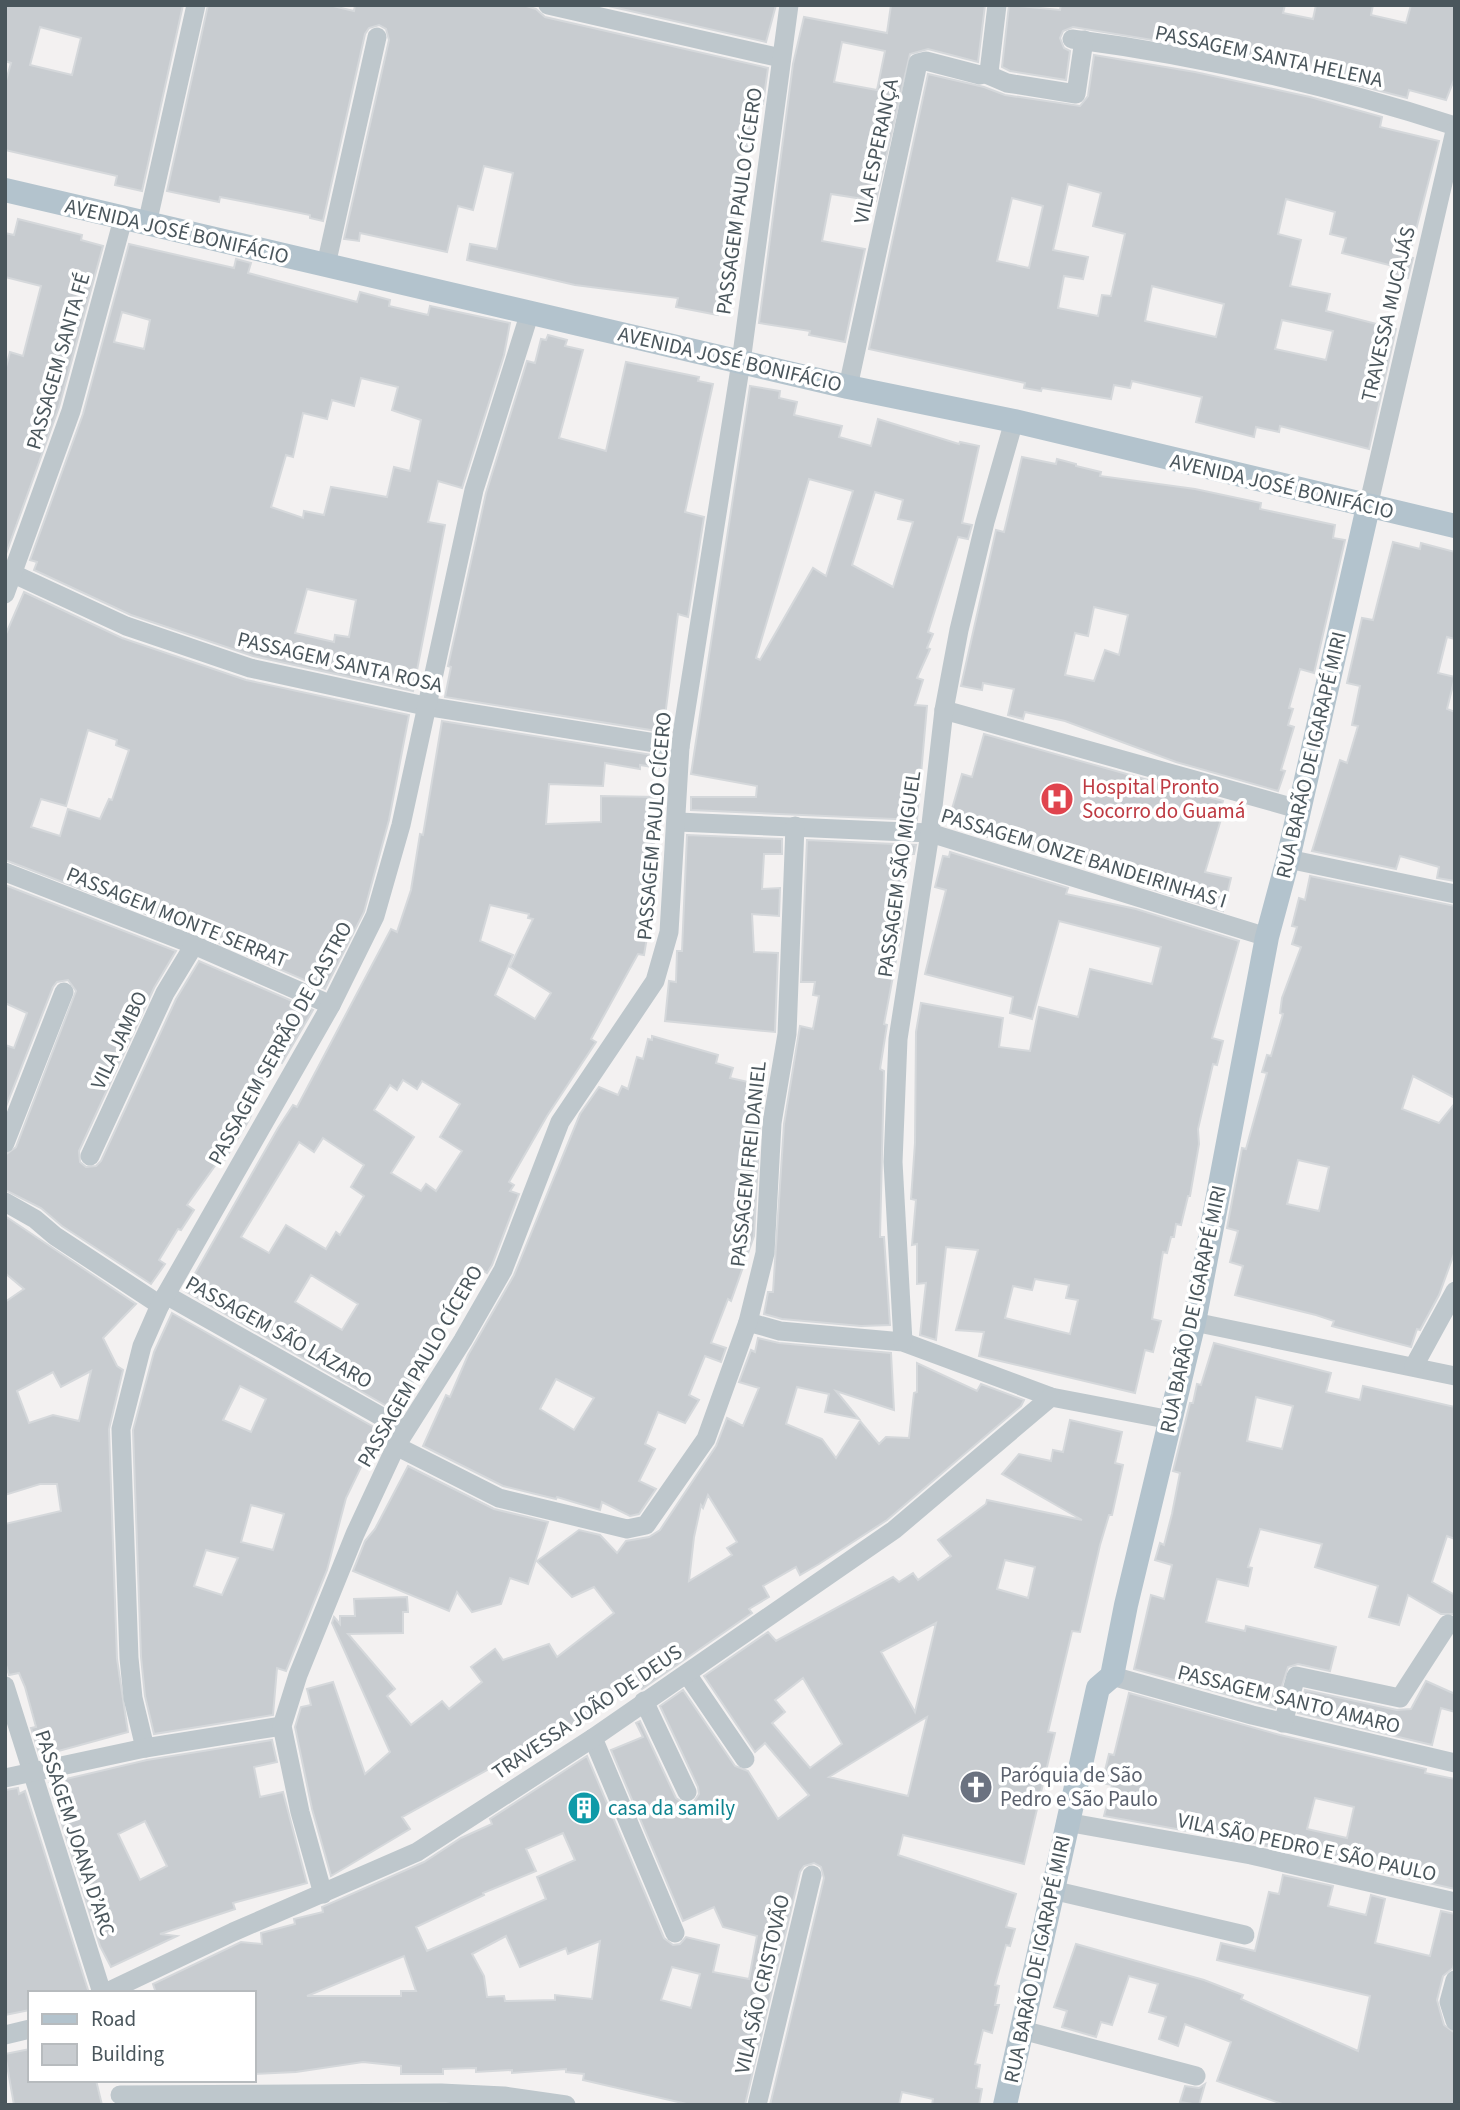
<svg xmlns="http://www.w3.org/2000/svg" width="1460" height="2110" font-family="'Source Sans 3',sans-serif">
  <rect width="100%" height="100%" fill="#f3f1f1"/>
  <g fill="#c8ccd0" stroke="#d5d8db" stroke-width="2" fill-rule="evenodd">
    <path d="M5,5H183L142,191L115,185L117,176L5,150V84L11,63L5,61ZM40,27L81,38L72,75L30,65Z"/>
    <polygon points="208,5 329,5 354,11 355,5 523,5 536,9 545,17 768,68 763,104 757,104 750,130 744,162 747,163 722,279 725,280 718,315 676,307 678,298 575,285 467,260 470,244 497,249 513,173 484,166 473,210 458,206 447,252 360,233 359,241 344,239 389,40 386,29 379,25 369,28 365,34 323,221 310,218 310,215 271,207 220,197 219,202 167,191"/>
    <polygon points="604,5 776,5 766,42"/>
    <path d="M891,5H985L978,62L928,49L910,54L876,201L831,194L822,241L865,249L845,342L809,335L810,331L759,323L793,64L804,17L887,33ZM842,42L885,51L877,90L834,82Z"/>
    <polygon points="1009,5 1060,10 1061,5 1285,5 1283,13 1313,19 1316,5 1373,5 1371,15 1406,23 1411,5 1455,5 1455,77 1446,100 1409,90 1407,98 1304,71 1305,65 1073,27 1063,31 1060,38 1064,48 1070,51 1066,80 1010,71 1002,67"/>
    <path d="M1094,55L1195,72L1310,97L1382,117L1380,127L1439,141L1409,257L1413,258L1408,278L1391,274L1393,266L1342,253L1346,238L1330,234L1335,212L1286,199L1278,234L1301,240L1290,286L1330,294L1326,311L1396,329L1369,449L1280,426L1279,432L1256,427L1254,437L1196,422L1202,397L1132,381L1130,388L1114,385L1111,399L1042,388L1041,391L1024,388L1025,383L869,349L928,74L984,87L1005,95L1080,106L1088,96ZM1068,184L1101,193L1093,226L1125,234L1111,296L1102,295L1098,316L1058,308L1064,276L1083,279L1088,257L1053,250ZM1012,198L1043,206L1029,268L997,261ZM1152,286L1224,304L1216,337L1145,321ZM1282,320L1333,331L1326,360L1275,349Z"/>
    <polygon points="18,219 82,235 81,240 103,246 59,407 6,554 5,371 10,352 23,356 41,286 5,277 5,233 14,235"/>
    <path d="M129,244L234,268L236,259L251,263L248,273L357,302L360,292L390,300L389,306L428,315L430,306L510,323L504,355L462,488L438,481L428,522L445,525L413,691L253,656L131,615L34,570L37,562L30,560L83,414ZM122,312L150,320L144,349L114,342ZM361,378L398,387L392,410L421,420L410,471L394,467L387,497L331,487L324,515L304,511L303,518L271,507L286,455L293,457L303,413L327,419L332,400L354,406ZM307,589L356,600L349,637L335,635L334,642L295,633Z"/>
    <polygon points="548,335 567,340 565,346 583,350 559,438 606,451 626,362 699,377 698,381 713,384 685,512 704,517 688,617 678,614 663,732 445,697 451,667 448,666 486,493 527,361 535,363 541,339 546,340"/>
    <path d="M750,386L780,391L779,398L797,402L794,415L842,426L839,437L871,446L878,419L959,444L960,442L979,446L962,523L972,525L968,539L958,537L928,632L933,634L927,648L930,649L917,678L923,680L915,705L927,706L917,820L691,810V797H756L757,786L691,774ZM809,479L853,491L826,576L813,568L760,660L756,658ZM875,492L903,500L898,519L913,522L893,587L852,565Z"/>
    <path d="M1022,457L1056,464L1057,459L1076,464V466L1101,472L1100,476L1195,489L1261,503L1260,509L1335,525L1333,538L1345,540L1314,673L1300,669L1289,708L1293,709L1288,725L1294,727L1281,770L1285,771L1278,791L1176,762L1065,721L1025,712L1023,719L1008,715L1014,689L983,683L982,690L961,686L996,530L1004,532ZM1094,607L1128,615L1119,655L1105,650L1094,681L1065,675L1075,633L1088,636Z"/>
    <polygon points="1393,542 1420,549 1421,543 1455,552 1455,639 1447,637 1438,673 1455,677 1447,709 1455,712 1455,881 1437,878 1439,867 1400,856 1396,869 1312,851 1340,760 1347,763 1358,726 1352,725 1360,686 1347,683 1362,618 1373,620"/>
    <path d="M24,592L122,638L246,680L409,715L389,820L364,912L325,989L198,934L5,860V636ZM88,730L117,740L116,745L129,750L112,800L109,799L100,819L68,809L60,836L31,827L41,799L66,806Z"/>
    <path d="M442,721L659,756V768L640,765V769L605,763L603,786L549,784L546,824L601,822V796L657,797L653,855H656L657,878L644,955L638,954L591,1039L596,1042L547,1116L509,1182L514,1185L510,1191L519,1194L492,1265L487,1273L476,1266L472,1269L450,1305L452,1306L436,1332L443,1336L416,1375L410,1388L414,1390L406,1403L396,1397L390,1408L185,1291L278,1128L293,1105L297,1107L391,929L397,932L411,890L420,834L423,835ZM490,905L529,914L528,918L533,919L510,967L551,993L535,1019L495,995L513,955L480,941ZM403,1080L417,1089L422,1081L460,1104L440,1137L462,1151L436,1191L426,1184L421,1191L391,1173L414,1137L374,1110L390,1085L397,1090ZM323,1138L364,1165L351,1187L364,1196L340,1235L336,1232L326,1249L286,1225L269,1253L241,1237L299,1142L314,1152ZM311,1275L358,1304L342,1330L295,1302Z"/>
    <polygon points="984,734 1223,801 1219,815 1222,816 1205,872 1231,878 1223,911 1142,886 1142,882 957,828 960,818 950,816 962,774 972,777"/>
    <polygon points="687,835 782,839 782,854 764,854 762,889 780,888 779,916 752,914 754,952 778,953 775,1032 665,1021 669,981 676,982 677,951 682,951"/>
    <polygon points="807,840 916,845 914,854 906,854 903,923 884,1024 887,1025 880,1069 884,1071 880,1237 884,1237 890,1325 861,1326 782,1319 764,1314 768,1292 773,1292 784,1124 800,1026 813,1029 819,996 813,995 815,982 801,982"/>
    <path d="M950,852L1068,888L1066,894L1136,909L1239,941L1212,1038L1223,1041L1217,1065L1213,1064L1198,1129L1199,1144L1190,1196H1188L1181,1225L1176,1224L1174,1237H1171L1167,1253L1163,1252L1152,1319L1161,1321L1153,1352L1145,1350L1135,1393L979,1356L984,1332L956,1330L978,1250L946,1247L936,1340L920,1335L926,1283L917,1284V1244L912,1245L916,1200L911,1199L915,1143L916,1032L921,1003L1003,1018L999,1047L1030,1051L1039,1007L1078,1017L1090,969L1152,984L1161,947L1059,921L1032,1019L1010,1013L1013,997L925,974L946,890L935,887L943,856L949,857ZM1035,1279L1069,1285L1066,1298L1078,1300L1070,1334L1005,1318L1013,1286L1032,1290Z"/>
    <path d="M1310,876L1455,906V1098L1413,1076L1402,1109L1439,1123L1455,1103V1251L1439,1295L1420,1330L1417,1329L1411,1347L1332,1326L1334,1321L1316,1315L1235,1295L1243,1266L1230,1262L1238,1231L1227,1228L1242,1148L1246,1149L1267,1073L1262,1072L1267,1055L1271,1056L1283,1014L1280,1013L1282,998L1301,947L1292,944L1297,927L1292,926L1299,898L1305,900ZM1298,1160L1329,1167L1319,1211L1287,1204Z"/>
    <polygon points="5,885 176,951 154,988 79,1151 80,1162 86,1167 96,1166 101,1161 176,999 199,961 313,1010 282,1063 278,1061 269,1075 249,1120 221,1166 217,1163 187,1205 194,1210 181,1230 178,1229 159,1260 165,1264 151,1284 62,1226 41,1208 5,1190 5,1155 16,1147 76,991 68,980 57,982 53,987 5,1109 5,1045 14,1048 27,1013 5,1003"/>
    <path d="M652,1036L718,1055L716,1063L733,1068L730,1078L766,1086L760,1122L754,1236L731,1301L728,1299L711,1343L726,1348L721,1362L705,1356L689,1395L699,1400L685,1423L658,1412L645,1444L655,1449L639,1481L656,1489L639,1514L630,1516L602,1502L600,1510L557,1497L556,1499L503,1486L423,1446L446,1395L450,1397L468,1355L514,1275L580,1114L599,1087L618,1095L622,1086L628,1089L637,1057L643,1059L648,1039L652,1040ZM556,1379L594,1398L574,1430L540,1409Z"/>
    <path d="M5,1216L136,1304L103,1338L117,1366L123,1370L109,1429L117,1659L128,1732L40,1756L31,1728L36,1727L25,1687L19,1673L9,1675L5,1662V1524L61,1511L57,1484H40L5,1495V1302L24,1289L5,1273ZM91,1371L79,1421L53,1415L29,1423L17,1391L53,1372L61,1387Z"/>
    <path d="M172,1313L379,1430L346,1498L327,1570L286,1671L277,1668L273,1715L154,1734L145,1696L141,1657L133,1430L154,1352ZM240,1386L266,1399L251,1432L223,1420ZM251,1505L284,1514L273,1550L241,1542ZM206,1550L238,1558L222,1595L194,1586Z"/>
    <path d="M758,1338L779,1343L891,1353L894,1410L836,1391L859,1419L825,1412L829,1394L797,1387L786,1424L822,1439L836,1458L860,1421L879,1444L886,1437L909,1438L914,1393L917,1392V1363L977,1391L981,1384L1024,1400L1021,1406L887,1520L819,1564L800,1575L796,1567L763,1586L769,1597L749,1609L752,1613L642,1689L636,1683L592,1707L595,1711L547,1743L545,1741L527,1748L402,1817L410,1829L331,1876L312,1809L295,1727L301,1707L311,1705L307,1689L333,1682L365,1774L390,1752L332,1623L334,1617L340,1624V1616H355L354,1599L407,1597L408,1612H403V1633L348,1634L395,1689L387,1696L411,1725L442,1701L449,1709L482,1682L471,1667L495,1649L503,1660L549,1644L557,1657L614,1613L594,1587L572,1597L537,1561L579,1530L600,1535L617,1553L626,1541L649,1537L660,1530L716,1446L727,1418L743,1426L759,1388L739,1382L751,1350L755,1352ZM708,1495L737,1542L727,1548L732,1555L689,1581L694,1537L701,1505L703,1508Z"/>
    <path d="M1214,1343L1331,1373L1326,1392L1360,1400L1363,1386L1455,1407V1539L1447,1536L1432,1582L1455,1595V1614H1441L1408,1595L1399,1625L1369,1617L1378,1586L1315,1567L1322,1544L1260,1529L1248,1567L1252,1568L1248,1586L1217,1579L1206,1622L1245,1631L1246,1626L1336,1647L1330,1671L1298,1664L1288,1667L1275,1708L1134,1669L1151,1595L1164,1599L1172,1565L1155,1560L1160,1543L1164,1545L1172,1514L1180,1473L1173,1471L1190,1403H1193L1197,1384L1201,1385ZM1256,1397L1293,1406L1282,1449L1247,1441Z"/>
    <path d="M1070,1420L1122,1432L1115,1463L1123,1465L1112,1515H1109L1100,1545L1080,1632L1072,1631L1048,1732L1055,1733L1024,1864L903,1835L898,1855L1016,1894L1006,1927L1015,1929L1010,1946L1006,1945L995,1985L999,1986L995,2005H999L992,2033L983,2030L975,2064L980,2065L976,2088L982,2089L979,2105H932L933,2099L902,2092L899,2105H770L824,1878L821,1867L814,1863L804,1866L800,1872L745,2105H691L583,2080L584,2074L566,2072V2069L512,2073V2070L476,2072V2068L443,2069V2074H401V2066L363,2062L296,2072L254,2074V1993H156L153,1984L241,1942L262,1944L261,1933L295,1924L294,1919L323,1912L322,1907L424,1862L461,1838L492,1824L490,1819L587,1756L664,1938L673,1945L680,1944L686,1937L719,1945L713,1972L749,1979L757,1936L723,1927L714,1907L683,1921L611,1750L643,1737L636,1723L640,1721L676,1798L685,1804L693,1803L699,1794L698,1787L660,1706L683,1690L735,1766L748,1771L778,1819L809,1795L765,1743L755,1752L704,1676L768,1632L776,1641L893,1577L899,1582L913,1573L918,1580L951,1556L938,1540L986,1504L987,1500L1082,1520L1002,1474L1019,1454L1051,1461L1053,1450L1063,1452ZM1005,1560L1035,1567L1028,1598L997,1589ZM936,1623L915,1712L881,1652ZM803,1678L842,1744L810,1768L772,1723L785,1712L775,1700ZM927,1717L908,1796L829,1777L920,1721ZM563,1833L575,1860L537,1877L546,1899L427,1951L416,1927L484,1895L483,1893L536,1871L526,1849ZM506,1936L520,1967L566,1948L568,1954L600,1941L592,1999L555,1995V2000L505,2001L504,1996L487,1997L484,1976L472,1954ZM404,1956L416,1991H401V1996H307ZM672,1967L700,1974L691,2008L661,2000Z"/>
    <polygon points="408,1466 494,1509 548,1522 528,1584 510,1578 501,1604 472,1612 457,1592 449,1611 353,1571 365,1541 375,1529"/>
    <polygon points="1426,1681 1455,1694 1455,1712 1441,1708 1432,1745 1298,1713 1305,1690 1397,1710 1411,1709"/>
    <path d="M1129,1693L1280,1735L1426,1769L1425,1773L1455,1779V1889L1254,1843L1104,1816L1112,1785L1102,1783L1109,1754L1114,1755ZM1315,1798L1354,1807L1347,1838L1307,1829Z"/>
    <path d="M272,1740L277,1762L254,1767L260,1797L283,1792L307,1883L233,1903L235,1909L160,1934L177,1936L111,1967L100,1946L49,1783L147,1760ZM145,1821L167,1866L140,1880L118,1834Z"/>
    <polygon points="18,1788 19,1794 25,1791 89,1993 30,1993 30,2010 5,2015 5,1790"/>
    <polygon points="1283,1875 1333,1886 1328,1906 1366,1915 1371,1895 1385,1899 1375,1943 1430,1956 1441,1911 1455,1914 1455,1961 1453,1968 1443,1976 1437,2000 1444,2025 1455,2033 1455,2105 1285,2105 1217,2081 1231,2042 1185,2024 1178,2046 1159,2039 1166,2017 1149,2012 1158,1984 1129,1976 1112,2025 1101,2022 1096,2037 1062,2027 1067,2011 1054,2007 1076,1944 1204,1980 1243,1995 1241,1999 1358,2051 1370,1996 1217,1960 1221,1943 1255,1951 1269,1892 1279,1894"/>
    <polygon points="30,2049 30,2080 96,2080 102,2105 14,2105 5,2054"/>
    <polygon points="1205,2084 1199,2105 1180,2102 1185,2086 1199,2088"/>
  </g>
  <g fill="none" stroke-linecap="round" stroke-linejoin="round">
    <g stroke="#bec7cc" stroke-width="19">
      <polyline points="548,5 781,58"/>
      <path d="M1072,39C1201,56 1331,86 1455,126"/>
      <polyline points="986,74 1007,83 1076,94 1084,40"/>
      <polyline points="147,224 196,5"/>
      <polyline points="326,265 377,37"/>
      <polyline points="848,387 918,63 926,61 980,75 989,72 997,5"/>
      <polyline points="1368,507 1455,131"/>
      <polyline points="5,570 126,626 250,668 425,706 680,747"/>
      <polyline points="5,594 71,411 123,219"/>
      <polyline points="944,710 1298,809"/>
      <polyline points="678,822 930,833 1267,937"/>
      <polyline points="1288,859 1455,894"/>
      <polyline points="5,872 194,945 331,1005"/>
      <polyline points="5,1143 64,992"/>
      <polyline points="90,1156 165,993 194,945"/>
      <polyline points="5,1202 35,1219 55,1236 160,1305"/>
      <polyline points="166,1295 405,1430"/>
      <polyline points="748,1322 780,1331 903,1342 1051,1397 1171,1420"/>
      <polyline points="1194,1322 1455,1376"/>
      <polyline points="903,1342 893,1162 898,1039 930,833 944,710 959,630 985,522 1014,421"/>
      <polyline points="1414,1366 1455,1291"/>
      <polyline points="396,1446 499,1498 627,1529 646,1525 706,1439 748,1322 765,1253 772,1123 787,1034 795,826"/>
      <polyline points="687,1674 745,1759"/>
      <polyline points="1112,1676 1252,1715 1455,1763"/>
      <polyline points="5,1686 102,1993"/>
      <polyline points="644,1701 687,1792"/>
      <polyline points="1283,1723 1296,1676 1400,1698 1448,1624"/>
      <polyline points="593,1738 675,1933"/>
      <polyline points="145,1748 133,1698 129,1658 121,1429 142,1346 160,1305 331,1005 375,916 401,825 474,490 530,312"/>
      <polyline points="5,1778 145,1748 282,1726"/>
      <polyline points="1066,1822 1251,1855 1455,1902"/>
      <polyline points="1052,1890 1245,1935"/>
      <polyline points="323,1894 300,1812 282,1726 298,1675 355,1534 396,1446 463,1340 503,1270 560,1122 655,981 669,932 680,747 741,362 789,5"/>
      <polyline points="1455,1980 1449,2002 1455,2021"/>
      <polyline points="105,1993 233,1932 417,1852 593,1738 894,1530 1051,1397"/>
      <polyline points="1022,2030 1196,2076"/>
      <polyline points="5,2035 30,2029"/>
      <polyline points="120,2095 441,2093 504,2096 566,2105"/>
      <polyline points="757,2105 812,1875"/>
    </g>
    <g stroke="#b3c3cd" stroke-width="24">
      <polyline points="5,190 848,387 1014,421 1455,526"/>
      <polyline points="1005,2105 1098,1688 1112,1676 1126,1605 1194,1322 1267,937 1288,859 1368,507"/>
    </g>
  </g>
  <defs>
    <symbol id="hospital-disc" viewBox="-11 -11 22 22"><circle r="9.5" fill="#e0444e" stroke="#fff"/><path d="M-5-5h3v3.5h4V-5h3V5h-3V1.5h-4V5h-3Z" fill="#fff"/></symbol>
    <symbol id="church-disc" viewBox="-11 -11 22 22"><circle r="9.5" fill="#6b7280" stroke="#fff"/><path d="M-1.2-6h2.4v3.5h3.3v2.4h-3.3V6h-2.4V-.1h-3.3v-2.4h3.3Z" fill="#fff"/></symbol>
    <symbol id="building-disc" viewBox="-11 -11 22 22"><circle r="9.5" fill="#0f9aa8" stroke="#fff"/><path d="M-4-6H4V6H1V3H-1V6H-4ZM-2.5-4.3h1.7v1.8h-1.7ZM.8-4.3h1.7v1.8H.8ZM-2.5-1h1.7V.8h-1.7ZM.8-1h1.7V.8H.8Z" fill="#fff"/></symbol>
  </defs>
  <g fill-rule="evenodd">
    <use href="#hospital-disc" x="1038" y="780" width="38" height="38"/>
    <use href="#church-disc" x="957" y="1768" width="38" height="38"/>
    <use href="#building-disc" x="565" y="1789" width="38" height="38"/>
  </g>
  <g text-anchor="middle" stroke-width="7" stroke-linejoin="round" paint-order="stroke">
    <g font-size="21" fill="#4a565c" stroke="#fff">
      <text transform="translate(1269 56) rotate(12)" y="7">PASSAGEM SANTA HELENA</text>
      <text transform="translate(876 151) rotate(-78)" y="7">VILA ESPERANÇA</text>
      <text transform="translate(739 201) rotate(-82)" y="7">PASSAGEM PAULO CÍCERO</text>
      <text transform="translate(177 231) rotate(13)" y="7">AVENIDA JOSÉ BONIFÁCIO</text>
      <text transform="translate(1388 314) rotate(-77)" y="7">TRAVESSA MUCAJÁS</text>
      <text transform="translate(730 359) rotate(13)" y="7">AVENIDA JOSÉ BONIFÁCIO</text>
      <text transform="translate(58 361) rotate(-74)" y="7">PASSAGEM SANTA FÉ</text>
      <text transform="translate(1282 486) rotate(13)" y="7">AVENIDA JOSÉ BONIFÁCIO</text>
      <text transform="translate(340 662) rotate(13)" y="7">PASSAGEM SANTA ROSA</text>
      <text transform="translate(1311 755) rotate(-77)" y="7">RUA BARÃO DE IGARAPÉ MIRI</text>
      <text transform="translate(654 826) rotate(-85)" y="7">PASSAGEM PAULO CÍCERO</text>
      <text transform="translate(1084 858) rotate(17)" y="7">PASSAGEM ONZE BANDEIRINHAS I</text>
      <text transform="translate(899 874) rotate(-82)" y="7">PASSAGEM SÃO MIGUEL</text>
      <text transform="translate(177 917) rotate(22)" y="7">PASSAGEM MONTE SERRAT</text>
      <text transform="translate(119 1040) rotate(-65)" y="7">VILA JAMBO</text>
      <text transform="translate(280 1043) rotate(-61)" y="7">PASSAGEM SERRÃO DE CASTRO</text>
      <text transform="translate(748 1164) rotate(-84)" y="7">PASSAGEM FREI DANIEL</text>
      <text transform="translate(1193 1309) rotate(-78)" y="7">RUA BARÃO DE IGARAPÉ MIRI</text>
      <text transform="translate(279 1332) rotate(29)" y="7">PASSAGEM SÃO LÁZARO</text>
      <text transform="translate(420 1366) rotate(-60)" y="7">PASSAGEM PAULO CÍCERO</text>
      <text transform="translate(1289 1699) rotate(14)" y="7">PASSAGEM SANTO AMARO</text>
      <text transform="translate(587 1712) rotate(-34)" y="7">TRAVESSA JOÃO DE DEUS</text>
      <text transform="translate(75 1833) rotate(72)" y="7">PASSAGEM JOANA D’ARC</text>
      <text transform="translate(1307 1847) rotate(12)" y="7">VILA SÃO PEDRO E SÃO PAULO</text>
      <text transform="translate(1037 1959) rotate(-78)" y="7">RUA BARÃO DE IGARAPÉ MIRI</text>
      <text transform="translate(762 1984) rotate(-77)" y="7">VILA SÃO CRISTOVÃO</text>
    </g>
    <g font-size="21" fill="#be3a42" stroke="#fff" text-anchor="start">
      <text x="1082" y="794">Hospital Pronto<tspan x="1082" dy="24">Socorro do Guamá</tspan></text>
    </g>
    <g font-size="21" fill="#5b616d" stroke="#fff" text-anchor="start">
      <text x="1000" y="1782">Paróquia de São<tspan x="1000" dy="24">Pedro e São Paulo</tspan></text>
    </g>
    <g font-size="21" fill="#0d838f" stroke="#fff" text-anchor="start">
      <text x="608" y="1815">casa da samily</text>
    </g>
  </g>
  <rect width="1460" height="2110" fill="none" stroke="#4a565c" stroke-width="14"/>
  <rect x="28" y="1991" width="228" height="91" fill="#ffffff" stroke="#b7bbbe" stroke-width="2"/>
  <rect x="42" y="2014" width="35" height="10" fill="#b3c3cd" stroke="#b7bbbe" stroke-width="2"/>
  <text x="91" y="2026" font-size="21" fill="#4a565c">Road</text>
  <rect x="42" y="2044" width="35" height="21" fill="#c8ccd0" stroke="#b7bbbe" stroke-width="2"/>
  <text x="91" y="2061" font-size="21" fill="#4a565c">Building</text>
</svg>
